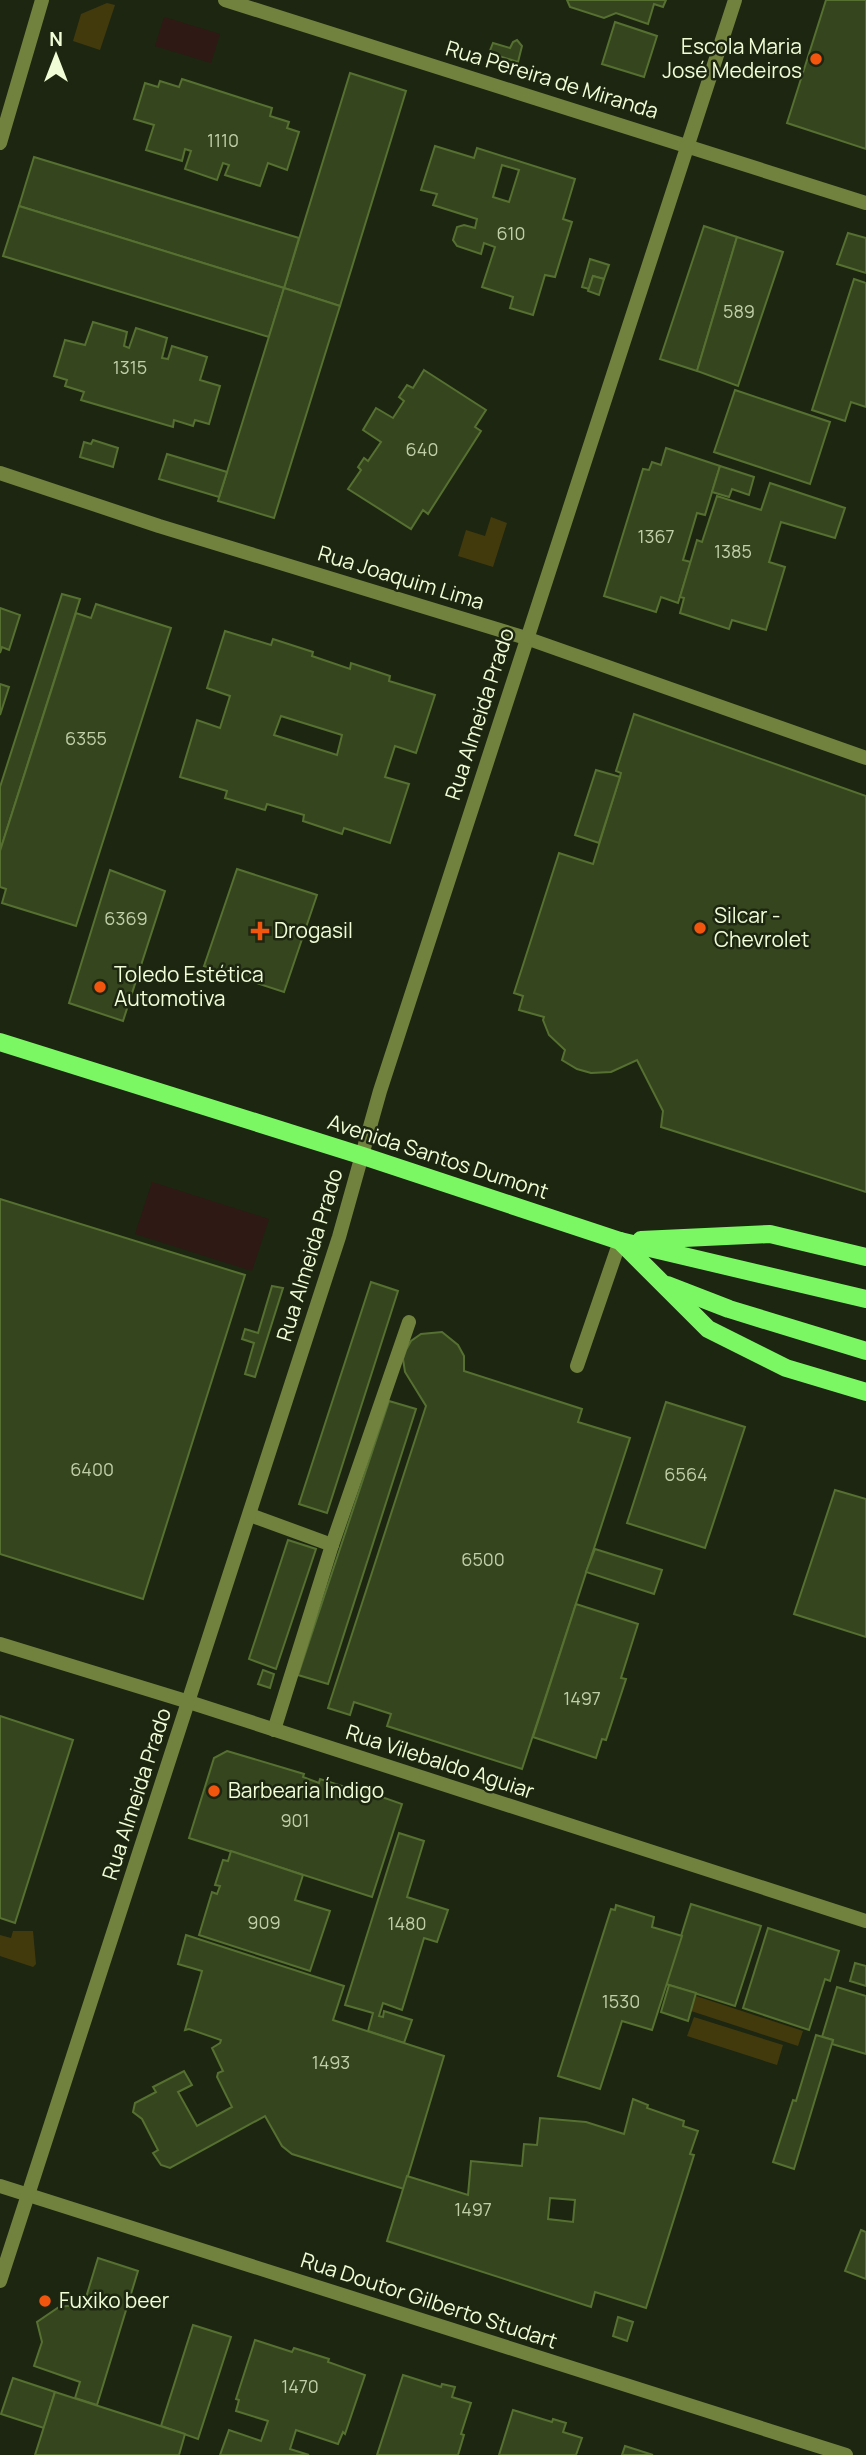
<svg xmlns="http://www.w3.org/2000/svg" width="866" height="2455" font-family="Manrope,sans-serif">
  <rect width="100%" height="100%" fill="#1d2610"/>
  <g fill="#2f1914">
    <polygon points="164,17 220,34 211,63 155,46"/>
    <polygon points="152,1182 269,1219 252,1271 135,1234"/>
  </g>
  <g fill="#423a0d">
    <polygon points="107,3 115,5 100,50 73,41 81,14"/>
    <polygon points="491,517 507,523 493,567 458,556 466,530 485,536"/>
    <polygon points="13,1931 33,1931 36,1964 33,1967 0,1956 0,1935 11,1938"/>
    <polygon points="696,1996 803,2031 798,2046 691,2011"/>
    <polygon points="694,2017 783,2045 777,2065 687,2036"/>
  </g>
  <g fill="#35451e" stroke="#567031" stroke-width="2" fill-rule="evenodd">
    <polygon points="567,0 666,0 663,7 654,4 648,24 616,13 604,18 570,7"/>
    <polygon points="826,0 866,0 866,149 787,123"/>
    <polygon points="615,22 657,36 644,77 602,64"/>
    <polygon points="517,40 522,46 518,62 489,53 493,43 510,48 513,42"/>
    <polygon points="350,73 406,91 340,306 284,288"/>
    <polygon points="182,79 272,108 270,116 289,122 287,128 299,132 287,170 268,163 260,186 225,175 229,165 223,163 217,180 185,169 191,151 185,149 182,161 146,150 154,125 134,119 145,83 158,87 160,81 179,87"/>
    <path d="M435,146L474,158L477,148L575,179L563,219L572,222L555,277L545,275L533,315L510,308L513,297L482,287L495,247L484,243L481,254L457,246L453,240L457,227L464,225L475,228L477,219L433,205L437,194L421,190ZM502,165L519,170L509,202L493,197Z"/>
    <polygon points="34,157 299,238 284,288 19,206"/>
    <polygon points="19,206 284,288 269,337 3,256"/>
    <polygon points="704,226 737,237 697,371 660,359"/>
    <polygon points="848,233 866,238 866,273 837,264"/>
    <polygon points="737,237 783,252 738,386 697,371"/>
    <polygon points="590,259 609,265 604,279 593,276 589,289 582,287"/>
    <polygon points="593,276 604,279 599,295 588,291"/>
    <polygon points="854,279 866,283 866,407 851,402 845,421 812,410"/>
    <polygon points="284,288 340,306 274,518 218,501"/>
    <polygon points="93,322 127,332 124,346 129,348 136,328 167,338 162,358 168,359 172,346 207,357 200,380 220,386 209,424 195,420 193,426 174,420 173,427 81,400 84,392 65,386 67,380 54,376 65,340 85,345"/>
    <polygon points="424,370 486,410 475,427 481,431 428,514 423,510 411,529 348,489 361,470 358,467 364,458 368,461 381,442 363,430 376,408 393,418 404,401 399,397 407,385 413,388"/>
    <polygon points="735,390 830,422 810,484 714,452"/>
    <polygon points="93,440 118,448 113,467 80,457 84,442 91,444"/>
    <polygon points="666,448 720,466 705,515 697,513 683,560 691,562 678,603 661,597 656,612 604,596 643,469 649,470 652,462 661,465"/>
    <polygon points="167,454 227,472 219,497 159,479"/>
    <polygon points="720,466 754,477 749,495 732,489 729,497 712,492"/>
    <polygon points="770,483 845,508 835,538 781,522 769,562 785,567 766,630 732,620 729,629 680,613 684,598 680,597 697,540 702,542 717,496 761,510"/>
    <polygon points="62,594 80,599 0,851 0,787"/>
    <polygon points="96,604 171,628 76,926 2,903 6,889 0,887 0,851 76,613 91,618"/>
    <polygon points="0,608 20,615 9,650 2,647 0,653"/>
    <path d="M225,631L271,645L273,639L313,652L312,656L350,669L351,663L390,676L389,681L435,695L416,753L395,746L385,777L409,784L390,843L344,828L342,834L303,821L304,815L267,804L265,810L225,798L227,791L180,777L197,720L220,728L230,696L207,688ZM281,716L342,735L337,755L274,735Z"/>
    <polygon points="0,684 9,687 0,715"/>
    <polygon points="634,714 866,796 866,1192 661,1127 663,1111 637,1060 611,1072 591,1073 577,1069 562,1060 565,1050 549,1035 543,1020 544,1017 519,1010 523,996 514,993 559,853 593,864 621,773 616,771"/>
    <polygon points="596,770 620,777 599,843 575,835"/>
    <polygon points="237,869 317,895 284,992 204,966"/>
    <polygon points="110,870 165,891 123,1021 69,1003"/>
    <polygon points="0,1199 245,1275 143,1599 0,1554"/>
    <polygon points="371,1282 398,1291 327,1513 299,1504"/>
    <polygon points="272,1286 283,1288 255,1377 245,1374 254,1343 242,1339 245,1329 258,1333"/>
    <polygon points="442,1332 458,1345 464,1356 464,1371 582,1409 578,1422 630,1438 522,1769 387,1726 391,1714 354,1702 350,1715 328,1708 426,1406 405,1372 403,1359 406,1350 411,1341 421,1334"/>
    <polygon points="389,1401 416,1409 328,1684 298,1675"/>
    <polygon points="666,1402 745,1427 705,1548 627,1523"/>
    <polygon points="835,1490 866,1499 866,1637 794,1614"/>
    <polygon points="288,1540 316,1549 276,1669 249,1659"/>
    <polygon points="595,1549 662,1570 654,1594 586,1572"/>
    <polygon points="576,1604 638,1624 621,1678 626,1679 606,1740 602,1739 596,1758 533,1737"/>
    <polygon points="263,1670 274,1674 270,1688 258,1684"/>
    <polygon points="0,1716 73,1740 15,1923 0,1918"/>
    <polygon points="227,1751 304,1774 303,1777 319,1783 320,1779 361,1792 362,1790 402,1804 372,1897 189,1838 214,1758"/>
    <polygon points="399,1833 424,1841 407,1897 448,1910 437,1942 424,1938 402,2010 383,2003 379,2016 383,2017 384,2011 412,2020 404,2043 368,2031 373,2013 345,2005"/>
    <polygon points="231,1851 303,1875 295,1900 330,1911 310,1971 199,1935 212,1892 217,1894 220,1886 215,1885 223,1860 228,1861"/>
    <polygon points="691,1904 761,1926 735,2006 666,1984"/>
    <polygon points="616,1905 654,1917 652,1927 682,1936 652,2030 622,2021 600,2089 558,2076 611,1909 615,1910"/>
    <polygon points="768,1928 839,1951 830,1981 825,1979 809,2030 743,2008"/>
    <polygon points="186,1935 344,1986 333,2020 444,2056 404,2189 292,2154 282,2146 265,2116 170,2168 161,2165 153,2153 158,2150 142,2119 133,2112 135,2103 156,2092 153,2087 184,2071 192,2085 178,2092 197,2126 232,2107 217,2077 218,2073 223,2071 212,2048 220,2043 221,2040 189,2029 185,2030 202,1971 178,1964"/>
    <polygon points="855,1963 866,1966 866,1986 850,1981"/>
    <polygon points="669,1985 696,1993 688,2021 661,2012"/>
    <polygon points="837,1987 866,1996 866,2054 832,2044 833,2040 822,2037"/>
    <polygon points="816,2035 833,2040 794,2169 773,2162 793,2100 796,2101"/>
    <path d="M633,2099L648,2105L647,2108L684,2121L683,2126L698,2131L690,2154L694,2155L646,2308L595,2292L591,2307L387,2241L407,2176L468,2195L471,2161L522,2166L524,2144L537,2145L540,2118L586,2122L624,2134ZM550,2198L575,2200L573,2222L548,2219Z"/>
    <polygon points="861,2230 866,2232 866,2279 845,2271"/>
    <polygon points="98,2258 138,2271 97,2405 75,2398 80,2382 34,2366 42,2342 37,2322 59,2307 84,2304"/>
    <polygon points="618,2317 633,2322 627,2341 613,2336"/>
    <polygon points="193,2325 231,2337 198,2439 161,2426"/>
    <polygon points="255,2340 292,2352 294,2348 329,2359 328,2362 365,2375 345,2434 343,2432 338,2444 296,2430 290,2449 309,2455 220,2455 229,2430 261,2441 268,2421 236,2411 239,2400 236,2399"/>
    <polygon points="403,2375 441,2387 442,2384 455,2387 452,2397 471,2403 461,2434 464,2435 458,2455 377,2455"/>
    <polygon points="13,2378 55,2392 44,2428 1,2414"/>
    <polygon points="55,2392 185,2434 179,2455 35,2455"/>
    <polygon points="513,2410 552,2422 553,2419 566,2423 563,2432 582,2438 576,2455 499,2455"/>
    <polygon points="625,2446 653,2455 622,2455"/>
  </g>
  <g fill="none" stroke-linecap="round" stroke-linejoin="round">
    <g stroke="#71823e" stroke-width="14">
      <polyline points="577,1366 620,1241"/>
      <polyline points="250,1515 332,1545"/>
      <polyline points="274,1730 332,1545 409,1322"/>
    </g>
    <g stroke="#71823e" stroke-width="14">
      <polyline points="225,0 866,203"/>
      <polyline points="0,143 42,0"/>
      <polyline points="0,473 159,526 526,638 866,758"/>
      <polyline points="0,1644 189,1702 866,1921"/>
      <polyline points="0,2186 846,2455"/>
      <polyline points="0,2281 339,1237 380,1091 735,0"/>
    </g>
    <g stroke="#7bf764" stroke-width="18">
      <polyline points="0,1042 363,1156 620,1241 866,1299"/>
      <polyline points="641,1240 770,1234 866,1257"/>
      <polyline points="620,1241 708,1329 786,1368 866,1392"/>
      <polyline points="667,1285 729,1309 866,1351"/>
    </g>
  </g>
  <g fill="#f2560e" stroke="#1d2610" stroke-width="2.5">
    <circle cx="816" cy="59" r="7"/>
    <circle cx="700" cy="928" r="7"/>
    <path d="M256.5 920.5h7v7h7v7h-7v7h-7v-7h-7v-7h7z"/>
    <circle cx="100" cy="987" r="7"/>
    <circle cx="214" cy="1791" r="7"/>
    <circle cx="45" cy="2301" r="7"/>
  </g>
  <g text-anchor="middle" stroke-width="5" stroke-linejoin="round" paint-order="stroke">
    <g font-size="18" fill="#c1cfa9">
      <text x="223" y="147">1110</text>
      <text x="511" y="240">610</text>
      <text x="739" y="318">589</text>
      <text x="130" y="374">1315</text>
      <text x="422" y="456">640</text>
      <text x="656" y="543">1367</text>
      <text x="733" y="558">1385</text>
      <text x="86" y="745">6355</text>
      <text x="126" y="925">6369</text>
      <text x="92" y="1476">6400</text>
      <text x="686" y="1481">6564</text>
      <text x="483" y="1566">6500</text>
      <text x="582" y="1705">1497</text>
      <text x="295" y="1827">901</text>
      <text x="264" y="1929">909</text>
      <text x="407" y="1930">1480</text>
      <text x="621" y="2008">1530</text>
      <text x="331" y="2069">1493</text>
      <text x="473" y="2216">1497</text>
      <text x="300" y="2393">1470</text>
    </g>
    <g font-size="21" fill="#f0fdd7" stroke="#1d2610" text-anchor="start">
      <text x="802" y="54" text-anchor="end">Escola Maria<tspan x="802" dy="24">José Medeiros</tspan></text>
      <text x="714" y="923">Silcar -<tspan x="714" dy="24">Chevrolet</tspan></text>
      <text x="274" y="938">Drogasil</text>
      <text x="114" y="982">Toledo Estética<tspan x="114" dy="24">Automotiva</tspan></text>
      <text x="228" y="1798">Barbearia Índigo</text>
      <text x="59" y="2308">Fuxiko beer</text>
    </g>
    <g font-size="21" fill="#f0fdd7" stroke="#1d2610">
      <text transform="translate(552 80) rotate(17)" y="7">Rua Pereira de Miranda</text>
      <text transform="translate(401 578) rotate(17)" y="7">Rua Joaquim Lima</text>
      <text transform="translate(480 714) rotate(-72)" y="7">Rua Almeida Prado</text>
      <text transform="translate(438 1157) rotate(18)" y="7">Avenida Santos Dumont</text>
      <text transform="translate(310 1255) rotate(-73)" y="7">Rua Almeida Prado</text>
      <text transform="translate(440 1762) rotate(18)" y="7">Rua Vilebaldo Aguiar</text>
      <text transform="translate(137 1794) rotate(-72)" y="7">Rua Almeida Prado</text>
      <text transform="translate(429 2301) rotate(18)" y="7">Rua Doutor Gilberto Studart</text>
    </g>
  </g>
  <g transform="translate(56 56)" stroke="#1d2610" stroke-width="5" paint-order="stroke">
  <path d="M0-5L12 26L0 18L-12 26Z" fill="#f0fdd7"/>
  <text y="-10" font-size="19" font-weight="bold" text-anchor="middle" fill="#f0fdd7">N</text>
  </g>
</svg>
